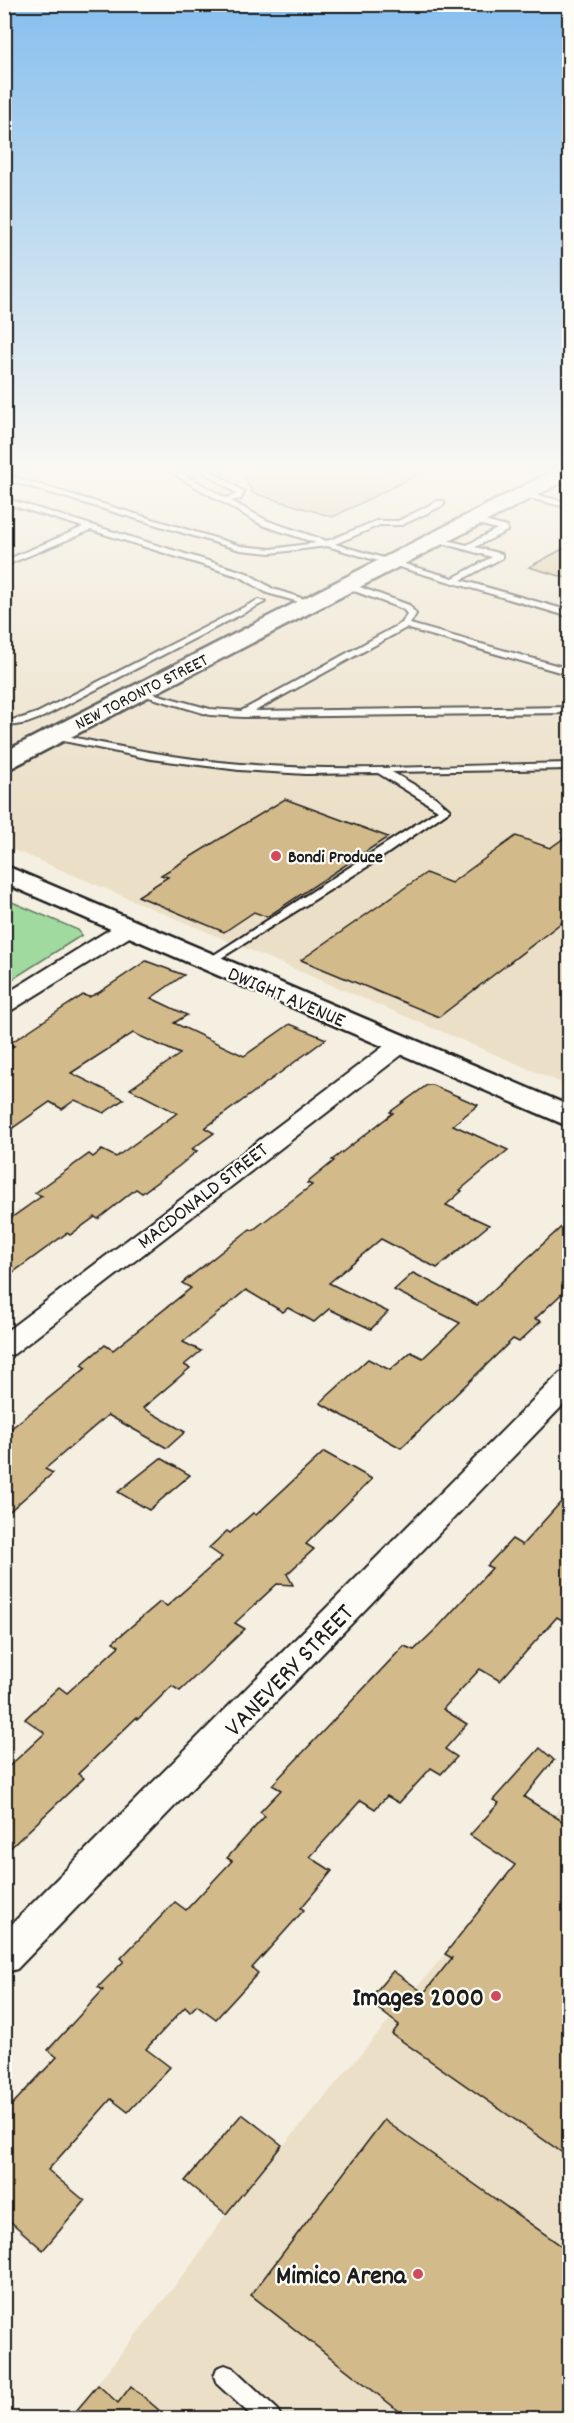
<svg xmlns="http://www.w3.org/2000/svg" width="574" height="2423" font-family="Dekko,sans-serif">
  <rect width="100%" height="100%" fill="#f5efe1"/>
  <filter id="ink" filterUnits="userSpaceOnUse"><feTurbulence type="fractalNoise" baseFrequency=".0167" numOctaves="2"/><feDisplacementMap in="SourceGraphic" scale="12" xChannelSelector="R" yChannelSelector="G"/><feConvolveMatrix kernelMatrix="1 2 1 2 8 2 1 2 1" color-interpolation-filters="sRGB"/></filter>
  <g filter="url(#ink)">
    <g fill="#ebdfc7">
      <polygon points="5,472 569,472 569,1086 5,846"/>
      <polygon points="569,1796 569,2418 70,2418 192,2264 226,2214 445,1954"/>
    </g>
    <polygon fill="#a0da9f" stroke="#5e7b5e" stroke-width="1.5" points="5,899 78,930 82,935 5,984"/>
    <g fill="#d3ba8a" stroke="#1c1c1c" stroke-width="1.5">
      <polygon points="241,472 423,472 333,517 253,493"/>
      <polygon points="570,545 570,579 529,567"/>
      <polygon points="285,799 388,837 267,917 254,912 224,932 138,896 168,877 161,875"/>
      <polygon points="570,834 570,916 439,1017 301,960 426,873 451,883 516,836 550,848"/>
      <polygon points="146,961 184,975 151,998 187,1015 174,1023 244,1056 290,1024 326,1039 205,1128 214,1133 192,1149 197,1151 179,1166 142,1193 136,1189 98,1219 95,1217 70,1235 67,1233 4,1279 4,1223 42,1196 35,1193 89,1154 93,1157 102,1150 116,1157 177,1113 130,1089 180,1054 133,1033 71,1073 124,1099 104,1113 75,1100 62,1109 50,1102 4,1134 4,1052 14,1046 9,1044 60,1010 83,995 89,997 98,993"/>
      <polygon points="427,1085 432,1085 478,1105 453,1125 508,1150 460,1190 462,1191 446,1205 489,1225 437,1268 381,1239 329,1283 388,1312 371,1329 329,1309 314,1322 288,1308 283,1312 246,1290 183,1342 201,1351 184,1365 190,1368 143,1408 185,1432 167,1448 108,1415 45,1469 53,1473 4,1516 4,1434 86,1368 81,1365 105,1345 113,1350 191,1288 182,1283 250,1229 253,1230 312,1185 307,1183 334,1161 332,1160 393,1113 390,1112"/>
      <polygon points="570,1219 570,1286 535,1319 541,1321 519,1342 513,1339 401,1448 320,1403 368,1359 390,1370 411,1352 423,1358 460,1323 394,1290 413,1273 477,1305"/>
      <polygon points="324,1452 372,1479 306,1544 314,1549 287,1574 293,1585 277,1584 235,1623 245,1629 180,1691 172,1686 138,1719 136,1718 78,1774 84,1778 4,1854 4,1771 45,1733 25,1719 59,1687 67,1693 119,1646 113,1642 160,1602 167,1606 222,1557 209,1548 227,1531 230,1533 253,1513 256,1515"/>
      <polygon points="161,1458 190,1475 149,1510 118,1492"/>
      <polygon points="570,1492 570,1625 557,1617 500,1681 480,1669 443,1709 467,1724 445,1749 457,1757 441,1774 431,1768 399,1803 387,1796 375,1809 361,1800 310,1857 332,1871 301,1908 304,1910 252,1968 258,1973 216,2019 197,2005 190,2012 185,2007 146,2049 170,2067 128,2112 111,2099 48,2170 85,2201 43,2250 4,2216 4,2113 57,2057 48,2050 103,1990 98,1987 124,1961 121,1958 175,1902 186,1910 232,1861 227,1858 265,1816 260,1812 281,1790 272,1785 404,1646 414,1650 439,1626 492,1568 487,1566 512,1539 522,1545"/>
      <polygon points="540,1748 554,1760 524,1797 570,1826 570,2158 392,2034 399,2025 368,2001 393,1971 424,1993 452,1958 445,1954 515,1865 470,1835 499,1803 493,1800"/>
      <polygon points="242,2114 282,2145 226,2214 185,2181"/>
      <polygon points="384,2120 570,2252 570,2418 408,2418 251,2295"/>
      <polygon points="98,2385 118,2403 131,2386 168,2418 70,2418"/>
    </g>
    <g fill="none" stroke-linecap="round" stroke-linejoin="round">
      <defs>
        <g id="service">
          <polygon points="170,472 180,472 226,498 235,495 236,493 204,472 213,472 244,492 241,499 231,501 268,521 327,541 376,521 398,521 438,501 444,501 444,505 402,525 380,525 335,544 453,578 492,557 434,541 434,537 467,545 497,529 470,522 469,520 473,518 507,527 507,531 475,547 502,554 502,558 461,580 570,611 570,617 327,546 271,553 240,550 4,479 4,474 241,546 271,549 316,543 262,525"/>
          <polygon points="524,492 570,503 570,508 521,496 521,492"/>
          <polygon points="4,498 247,573 273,589 317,603 313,606 267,593 241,577 91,530 4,566 4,561 83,527 4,503"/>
          <polygon points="346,582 409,605 416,614 410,624 570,669 570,675 406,628 255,711 570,707 570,713 243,717 210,715 132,692 137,689 210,709 241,711 402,623 407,614 403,609 343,587 342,585"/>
          <polygon points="258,600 265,602 43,717 27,723 4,727 4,721 22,718 37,713"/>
          <path d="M52,733C115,746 177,759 241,764C350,773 460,765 570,763V769L392,772L435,797L450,810L381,858L210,965L206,964V960L438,810L378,773L306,774L239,770L151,759L49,738L47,736Z"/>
          <polygon points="225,2365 233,2368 278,2410 281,2418 254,2418 217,2384 214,2376 217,2368"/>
        </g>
        <g id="minor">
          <polygon points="128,922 136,923 139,928 136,933 12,1010 4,1012 4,995 120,923"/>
          <polygon points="400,1038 408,1040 412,1045 408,1050 14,1354 4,1356 4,1333 392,1040"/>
          <polygon points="570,1370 570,1398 17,1969 4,1973 4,1932 560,1373"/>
        </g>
        <g id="tertiary">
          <polygon points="551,472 570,472 570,478 13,767 4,769 4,752"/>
          <polygon points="4,865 570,1106 570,1127 4,883"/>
        </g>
      </defs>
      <use href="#service" stroke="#1c1c1c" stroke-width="4"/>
      <use href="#minor" stroke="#1c1c1c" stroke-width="4"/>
      <use href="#tertiary" stroke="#1c1c1c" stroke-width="5"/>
      <use href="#service" fill="#fdfcf7" fill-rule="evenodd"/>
      <use href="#minor" fill="#fdfcf7" fill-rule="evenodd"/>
      <use href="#tertiary" fill="#fdfcf7" fill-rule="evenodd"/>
    </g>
  </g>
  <linearGradient id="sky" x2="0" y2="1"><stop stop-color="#87bfee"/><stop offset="0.58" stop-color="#faf8f2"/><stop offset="1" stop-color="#faf8f2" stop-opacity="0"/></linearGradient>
  <rect width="574" height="812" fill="url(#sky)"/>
  <g fill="#d1495b" stroke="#fdfcf7" stroke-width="2">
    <circle cx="276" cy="856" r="6"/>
    <circle cx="496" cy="1996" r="6"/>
    <circle cx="418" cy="2274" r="6"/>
  </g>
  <g text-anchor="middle" stroke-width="4.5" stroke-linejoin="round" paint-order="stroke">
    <g font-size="18" fill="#1c1c1c" stroke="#fdfcf7">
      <text transform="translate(141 691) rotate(-27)" y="6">NEW TORONTO STREET</text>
    </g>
    <g font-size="18" font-weight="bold" fill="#1c1c1c" stroke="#fdfcf7" text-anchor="start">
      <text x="288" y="862">Bondi Produce</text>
    </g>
    <g font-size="21" fill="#1c1c1c" stroke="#fdfcf7">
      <text transform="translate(287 996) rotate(23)" y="7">DWIGHT AVENUE</text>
      <text transform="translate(202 1195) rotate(-38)" y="7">MACDONALD STREET</text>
    </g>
    <g font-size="26" fill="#1c1c1c" stroke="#fdfcf7">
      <text transform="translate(288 1669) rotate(-46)" y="9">VANEVERY STREET</text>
    </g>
    <g font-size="26" font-weight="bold" fill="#1c1c1c" stroke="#fdfcf7" text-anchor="end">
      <text x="484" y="2005">Images 2000</text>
      <text x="406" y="2283">Mimico Arena</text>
    </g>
  </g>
  <rect width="574" height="2423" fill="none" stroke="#fdfcf7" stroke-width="24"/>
  <rect x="12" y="12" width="550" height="2399" fill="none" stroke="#1c1c1c" stroke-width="2" filter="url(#ink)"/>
</svg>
